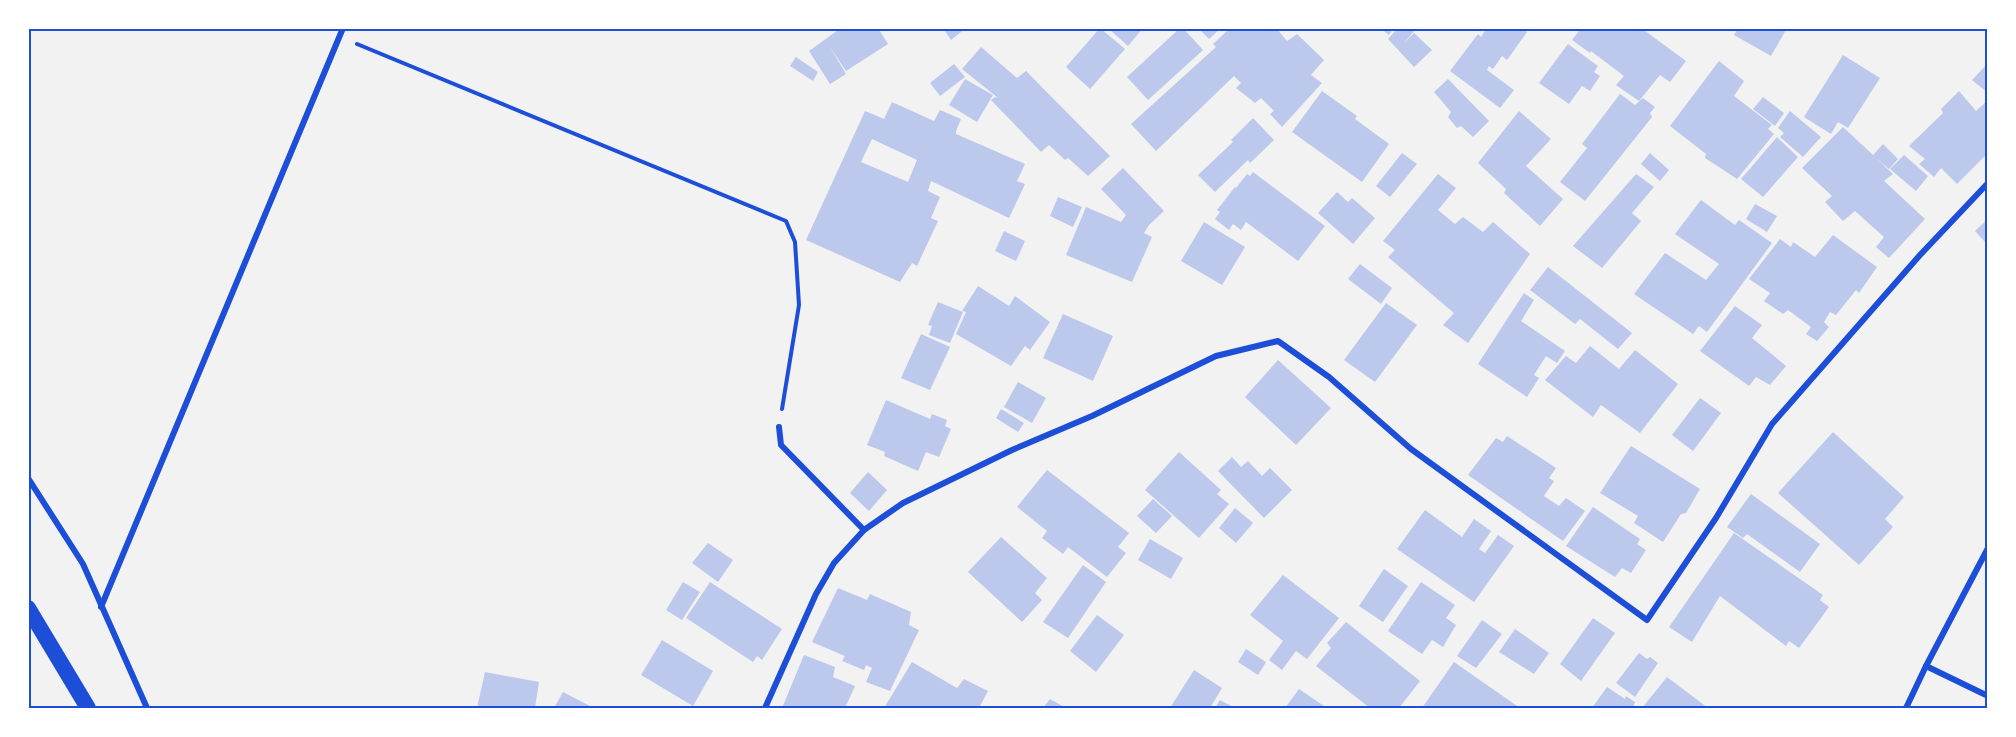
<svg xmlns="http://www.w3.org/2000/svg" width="2016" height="737" font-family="Mulish,sans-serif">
  <rect width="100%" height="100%" fill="#f2f2f2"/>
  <g fill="#bdc9ec" fill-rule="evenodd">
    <polygon points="841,28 878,28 888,44 846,71 830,47 846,74 830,84 809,51"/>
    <polygon points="943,28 966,28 951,40"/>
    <polygon points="1100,28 1125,49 1090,89 1066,67"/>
    <polygon points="1108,28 1143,28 1128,46"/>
    <polygon points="1180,28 1183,28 1203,50 1148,100 1127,77"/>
    <polygon points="1198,28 1221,28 1209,39"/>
    <polygon points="1230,28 1276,28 1287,41 1297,34 1324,60 1311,75 1322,83 1282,127 1270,114 1274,111 1261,98 1255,103 1236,88 1241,83 1234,76 1156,151 1131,124 1216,47 1213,44"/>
    <polygon points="1380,28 1393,28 1389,35"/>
    <polygon points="1398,28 1413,28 1415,30 1404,43 1414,33 1432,50 1414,67 1388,39"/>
    <polygon points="1487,28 1522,28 1527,32 1507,60 1502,56 1493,69 1489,66 1487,70 1514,90 1500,108 1450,71 1478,34 1481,37"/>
    <polygon points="1581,28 1641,28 1686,61 1670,82 1660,75 1639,101 1616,85 1624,76 1591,51 1590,53 1572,40"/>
    <polygon points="1738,28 1787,28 1771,56 1734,35"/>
    <polygon points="1568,44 1598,66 1594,72 1600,76 1590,91 1582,86 1569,104 1539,83"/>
    <polygon points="981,47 1017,78 1026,71 1110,156 1088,176 1068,158 1065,160 1049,145 1041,152 991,100 995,97 998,98 962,69"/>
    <polygon points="1843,55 1880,78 1848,128 1838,122 1831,134 1804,117"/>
    <polygon points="796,57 818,72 813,81 790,66"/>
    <polygon points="1719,61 1744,81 1734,96 1772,125 1768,129 1774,134 1737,179 1705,158 1706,154 1670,126"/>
    <polygon points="1988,63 1988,93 1972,80"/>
    <polygon points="954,64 965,77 940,96 930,83"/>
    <polygon points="965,79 993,95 977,122 949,105"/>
    <polygon points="1448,79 1489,121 1473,137 1461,126 1457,128 1448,117 1451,112 1434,92"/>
    <polygon points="1322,91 1357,116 1355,119 1389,144 1362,182 1292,132"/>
    <polygon points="1959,91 1976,111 1988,100 1988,153 1957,184 1941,168 1934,177 1919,164 1925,159 1909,146 1943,113 1941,109"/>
    <polygon points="1620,94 1635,105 1643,98 1655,107 1650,113 1652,117 1585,201 1560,182 1587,148 1582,144"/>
    <polygon points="1763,97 1784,113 1775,126 1753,109"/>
    <path d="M892,102L934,121L940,110L961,119L956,131V134L1025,164L1017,181L1025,184L1009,218L931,181L928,191L940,197L931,218L938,221L917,266L912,263L900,282L806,240L865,111L884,119ZM872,139L917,160L908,182L861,162Z"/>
    <polygon points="1519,111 1551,139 1526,166 1563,199 1540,226 1504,193 1506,189 1478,163"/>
    <polygon points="1790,111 1821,137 1803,157 1780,137 1784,133 1778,128"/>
    <polygon points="1253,118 1274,140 1250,163 1248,160 1215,192 1198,175 1233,142 1231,140"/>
    <polygon points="1843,127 1873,155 1883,144 1898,159 1889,169 1877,159 1893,174 1884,181 1925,219 1889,258 1876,247 1884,237 1855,211 1843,221 1825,202 1832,196 1802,168"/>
    <polygon points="1777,137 1798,157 1763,197 1741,179"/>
    <polygon points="1402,153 1417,164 1390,197 1376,186"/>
    <polygon points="1650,153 1669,170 1660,181 1641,164"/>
    <polygon points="1904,155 1928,176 1916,191 1890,169"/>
    <polygon points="1123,168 1164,211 1149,225 1144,233 1152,237 1132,282 1066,255 1086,207 1121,222 1126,215 1101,189"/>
    <polygon points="1253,172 1325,226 1298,261 1246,222 1241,230 1233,224 1229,230 1215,219 1220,212 1217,210 1235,187 1236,188 1247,174 1250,176"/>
    <polygon points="1438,174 1456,188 1438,210 1455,224 1463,217 1483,232 1493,222 1530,254 1468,343 1443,325 1454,313 1388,257 1395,250 1383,241"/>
    <polygon points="1636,174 1654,187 1632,213 1641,221 1602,268 1573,246"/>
    <polygon points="1337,192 1348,202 1352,198 1375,218 1353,244 1318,213"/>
    <polygon points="1058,197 1082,207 1073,227 1050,216"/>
    <polygon points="1701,200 1735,225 1739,220 1772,243 1707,332 1699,326 1693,334 1634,294 1665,253 1706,280 1719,264 1675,234"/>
    <polygon points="1755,204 1777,216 1767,232 1746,219"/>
    <polygon points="1988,219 1988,240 1985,242 1975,231"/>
    <polygon points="1204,222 1245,247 1222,285 1181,261"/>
    <polygon points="1004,231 1025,241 1016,261 995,251"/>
    <polygon points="1833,235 1877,267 1859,293 1856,290 1836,315 1830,312 1824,322 1829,327 1817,341 1806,334 1811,327 1788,310 1783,314 1764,301 1770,293 1749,279 1780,239 1791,247 1793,242 1815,257"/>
    <polygon points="1360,264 1392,288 1381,304 1348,279"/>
    <polygon points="1548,267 1632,333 1618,349 1580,319 1575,324 1530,290"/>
    <polygon points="978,286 1009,306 1015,296 1050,322 1030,350 1025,346 1011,366 956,334 966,312 962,311"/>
    <polygon points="1524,293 1534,300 1521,321 1565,351 1557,363 1546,356 1534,375 1539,378 1527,397 1478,364"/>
    <polygon points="938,302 963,312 950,343 929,335 932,326 928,325"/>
    <polygon points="1386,303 1417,325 1375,382 1344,360"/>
    <polygon points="1735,306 1762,325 1752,338 1786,366 1770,385 1756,377 1749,386 1700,351"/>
    <polygon points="1063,314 1113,336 1093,381 1043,358"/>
    <polygon points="921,334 950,347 930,390 901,378"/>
    <polygon points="1590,346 1619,369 1635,350 1678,384 1640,433 1601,405 1593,417 1545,380 1566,356 1576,363"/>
    <polygon points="1278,360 1331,408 1296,445 1245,397"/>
    <polygon points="1018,382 1046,398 1032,423 1004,407"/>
    <polygon points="1700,398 1721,413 1693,451 1672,435"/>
    <polygon points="886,400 930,419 932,414 947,420 945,426 951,429 939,457 926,452 918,471 884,456 885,452 867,445"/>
    <polygon points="1001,409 1024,423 1018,432 996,418"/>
    <polygon points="1833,432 1904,497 1885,519 1893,527 1859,565 1778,493"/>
    <polygon points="1507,436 1556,468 1549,478 1554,481 1544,496 1559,506 1566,498 1585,511 1563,541 1468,475 1496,438 1503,442"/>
    <polygon points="1631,446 1700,489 1686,513 1681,514 1663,542 1634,523 1638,516 1600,493"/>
    <polygon points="1179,452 1221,490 1217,494 1229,504 1199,538 1145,490"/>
    <polygon points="1232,457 1241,467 1248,461 1262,476 1270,468 1292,490 1264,518 1218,471"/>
    <polygon points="1047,470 1129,533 1118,547 1126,553 1107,577 1068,547 1063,554 1042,538 1047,531 1017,507"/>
    <polygon points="868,472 887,490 869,511 850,493"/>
    <polygon points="1751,494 1820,544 1800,572 1747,534 1743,538 1727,527"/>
    <polygon points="1153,499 1172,516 1156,533 1137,516"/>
    <polygon points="1593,507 1640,539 1637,544 1646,550 1631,573 1622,568 1615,577 1566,546"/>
    <polygon points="1235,508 1253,523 1236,543 1219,528"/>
    <polygon points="1425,510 1462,537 1474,519 1491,531 1479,549 1485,553 1498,535 1514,546 1474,602 1397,549"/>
    <polygon points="1734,533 1823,595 1820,600 1829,607 1799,648 1789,641 1786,646 1720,596 1692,642 1669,627"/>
    <polygon points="1001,537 1047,578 1035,593 1042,600 1022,622 968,572"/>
    <polygon points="1150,539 1183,558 1171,579 1138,560"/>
    <polygon points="708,543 733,560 718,582 692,563"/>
    <polygon points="1083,565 1106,582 1068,638 1043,622"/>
    <polygon points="1384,569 1408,586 1383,622 1359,606"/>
    <polygon points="1283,575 1339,618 1307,659 1296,651 1282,670 1269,660 1283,641 1250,615"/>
    <polygon points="683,582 700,592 682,620 666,610"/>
    <polygon points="710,582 782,629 762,660 757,656 753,662 686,618"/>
    <polygon points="1421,582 1455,605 1446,618 1456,625 1443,647 1432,640 1422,654 1388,631"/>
    <polygon points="838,588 867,600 870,594 911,612 909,625 919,630 890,691 866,682 872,668 866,665 864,670 842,661 845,656 812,642"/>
    <polygon points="1097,615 1124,635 1096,672 1070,651"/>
    <polygon points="1593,618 1615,633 1581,681 1560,664"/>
    <polygon points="1482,620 1502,634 1476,668 1457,656"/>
    <polygon points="1346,622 1420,681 1399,708 1370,708 1316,666 1331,648 1327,643"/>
    <polygon points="1515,629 1549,653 1534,674 1499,652"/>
    <polygon points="662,640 713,671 693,706 641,675"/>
    <polygon points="1246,649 1266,662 1258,675 1238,662"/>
    <polygon points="1639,653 1647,659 1650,657 1658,663 1635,697 1616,683"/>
    <polygon points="804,655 835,667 833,677 855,686 845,708 782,708"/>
    <polygon points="912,662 957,688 964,679 988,691 979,708 884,708"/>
    <polygon points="1454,662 1520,708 1422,708"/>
    <polygon points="1194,670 1222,688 1210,708 1170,708"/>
    <polygon points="485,672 539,682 535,708 477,708"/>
    <polygon points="1667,677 1708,708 1642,708"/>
    <polygon points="1607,687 1625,699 1626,696 1635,702 1633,707 1636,708 1592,708"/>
    <polygon points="1299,689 1324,706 1322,708 1285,708"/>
    <polygon points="563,692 594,708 554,708"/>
    <polygon points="1050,699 1066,708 1043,708"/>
    <polygon points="1220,700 1235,708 1215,708"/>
  </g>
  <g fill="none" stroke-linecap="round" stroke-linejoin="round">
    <polyline stroke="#1d4ed8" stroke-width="4" points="357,44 786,221 795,242 799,305 782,409"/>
    <g stroke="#1d4ed8" stroke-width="6">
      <polyline points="779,427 781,445 864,530"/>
      <polyline points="28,478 83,564 147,708"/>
      <polyline points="101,607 343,28"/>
      <polyline points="1926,666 1988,696"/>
      <polyline points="765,708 816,594 834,563 864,530 903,503 1012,450 1092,416 1216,356 1278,341 1329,377 1411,449 1647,620 1716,518 1772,424 1920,255 1988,183"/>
      <polyline points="1906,708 1926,666 1988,548"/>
    </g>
    <polyline stroke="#1d4ed8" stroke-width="16" points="28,608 88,708"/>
  </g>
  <rect width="2016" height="737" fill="none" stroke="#ffffff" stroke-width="60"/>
  <rect x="30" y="30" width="1956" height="677" fill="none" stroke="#1d4ed8" stroke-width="2"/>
</svg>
